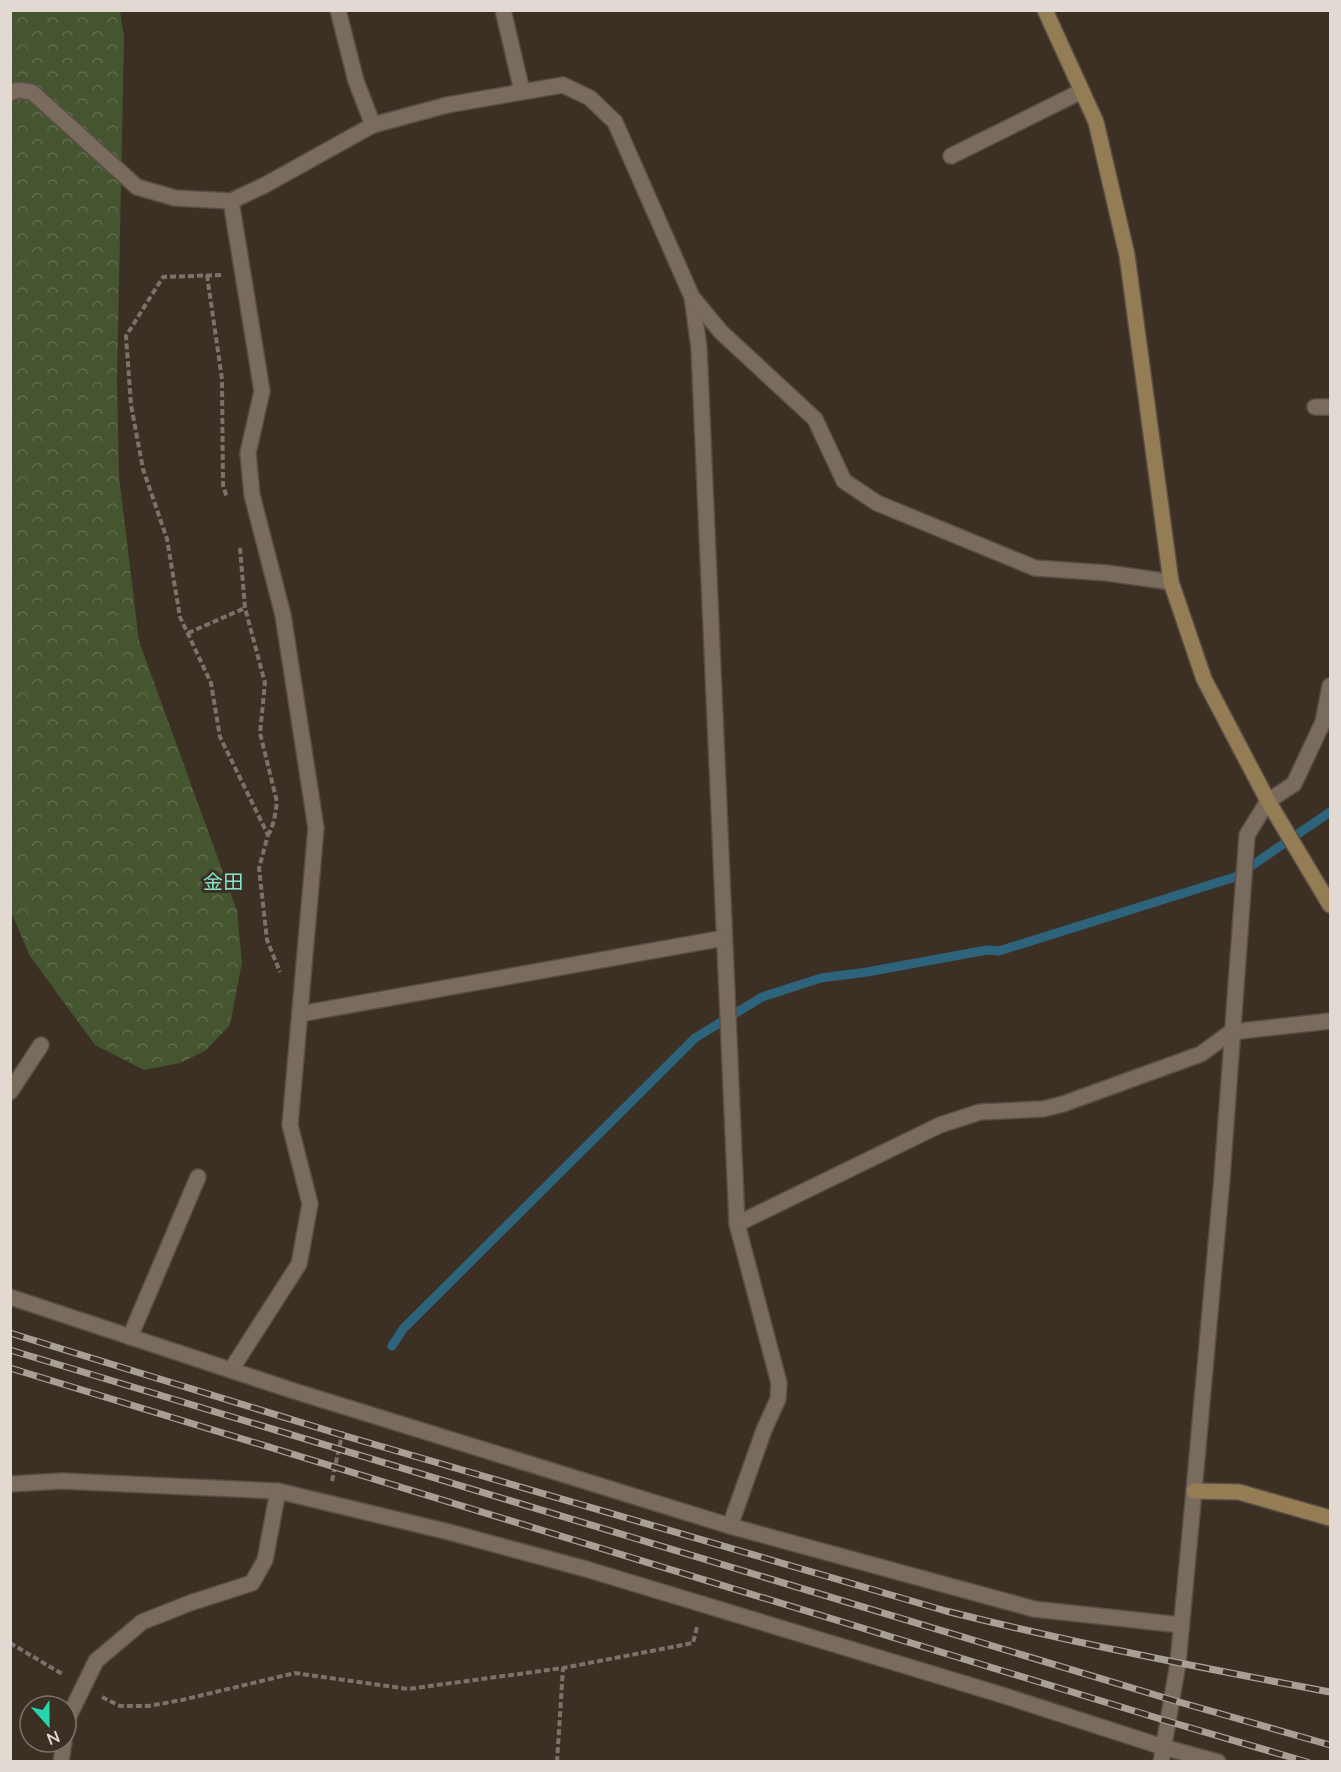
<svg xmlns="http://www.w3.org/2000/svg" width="1341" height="1772" font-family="Lato,'Noto Sans JP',sans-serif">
  <defs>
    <pattern id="forest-crowns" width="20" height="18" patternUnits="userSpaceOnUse" patternTransform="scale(1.5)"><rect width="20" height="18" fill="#455530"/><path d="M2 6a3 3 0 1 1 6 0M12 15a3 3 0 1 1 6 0" fill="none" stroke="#606d4d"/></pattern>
  </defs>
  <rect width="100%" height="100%" fill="#3c3025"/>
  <polygon fill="url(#forest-crowns)" points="10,11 120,11 124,38 117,380 119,477 139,641 237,911 242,962 230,1025 205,1051 180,1063 144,1070 95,1045 30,956 11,912"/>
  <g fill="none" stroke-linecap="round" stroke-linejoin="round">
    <polyline stroke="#2e637c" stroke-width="9" points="392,1346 403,1329 695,1038 762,997 821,978 867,972 987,950 999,951 1235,877 1330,812"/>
    <defs>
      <g id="street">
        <polyline points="338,10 356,81 373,125"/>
        <polyline points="503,10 522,91"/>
        <polyline points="10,93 18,90 32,92 137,187 175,198 231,201 265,185 373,125 447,105 563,85 590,98 615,122 692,297 699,348 737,1224 779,1383 778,1399 764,1430 730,1526"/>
        <polyline points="951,156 1082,91"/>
        <polyline points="692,297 721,332 815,419 844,481 877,503 1035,568 1107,573 1171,582"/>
        <polyline points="1315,407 1330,407"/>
        <polyline points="300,1014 724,938"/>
        <polyline points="10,1092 41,1045"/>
        <polyline points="737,1224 940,1125 980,1112 1043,1109 1063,1104 1201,1054 1231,1032 1330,1021"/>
        <polyline points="10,1297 294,1391 730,1526 1034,1609 1181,1625"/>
        <polyline points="130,1337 198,1177"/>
        <polyline points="231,1370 299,1264 310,1204 290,1125 316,828 283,615 252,495 248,453 262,391 231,201"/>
        <polyline points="10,1484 62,1481 278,1491 449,1532 586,1569 1002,1695 1163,1747 1218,1762"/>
        <polyline points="66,1733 69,1716 96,1661 142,1622 190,1603 252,1583 265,1560 278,1491"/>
        <polyline points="61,1762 64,1742"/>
        <polyline points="1161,1762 1178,1663 1194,1491 1222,1178 1247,835 1268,801 1294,784 1323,722 1330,686"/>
      </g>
      <g id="secondary">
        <polyline points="1045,10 1096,122 1127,255 1171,582 1204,679 1268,801 1330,905"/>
        <polyline points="1194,1491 1239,1492 1330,1518"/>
      </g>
    </defs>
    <use href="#street" stroke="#584e44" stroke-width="18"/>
    <use href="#secondary" stroke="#584e44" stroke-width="18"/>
    <g stroke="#7c7268" stroke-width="4" stroke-dasharray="6 3" stroke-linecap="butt">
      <polyline points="207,275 222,379 223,485 227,498"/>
      <polyline points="221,275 163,277 126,336 131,405 143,469 167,539 180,617 211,683 220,737 268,835 259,868 267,940 280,972"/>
      <polyline points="240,548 245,608 265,683 260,733 277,802 274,821 269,834"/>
      <polyline points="188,633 245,608"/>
      <polyline points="332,1481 343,1430"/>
      <polyline points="10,1643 64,1675"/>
      <polyline points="102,1697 120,1706 148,1706 182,1700 295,1673 408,1689 563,1668 693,1643 697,1627"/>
      <polyline points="557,1762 563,1668"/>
    </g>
    <use href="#street" stroke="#796b5e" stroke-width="15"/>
    <use href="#secondary" stroke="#947c54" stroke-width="15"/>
    <defs>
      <g id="rail">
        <path d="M10,1333L342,1435L946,1611C1074,1643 1202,1668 1330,1692"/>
        <polyline points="10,1350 1172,1700 1330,1745"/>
        <polyline points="10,1368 1167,1721 1307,1762"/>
      </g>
    </defs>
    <use href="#rail" stroke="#a89f96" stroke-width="7"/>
    <use href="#rail" stroke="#3c3025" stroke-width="4.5" stroke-dasharray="14" stroke-linecap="butt"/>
  </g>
  <g text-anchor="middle" stroke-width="6" stroke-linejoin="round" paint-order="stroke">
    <g font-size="20" fill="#87e6c9" stroke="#3c3025">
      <text x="223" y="889">金田</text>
    </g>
  </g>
  <rect width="1341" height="1772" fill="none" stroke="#e1d9d2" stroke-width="24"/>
  <g transform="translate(48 1724) rotate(159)"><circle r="28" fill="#3c3025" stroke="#7e746a" stroke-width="1.5"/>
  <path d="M0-4.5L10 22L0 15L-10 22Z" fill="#28d5ad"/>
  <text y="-9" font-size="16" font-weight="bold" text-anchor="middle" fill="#e1d9d2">N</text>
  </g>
</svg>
